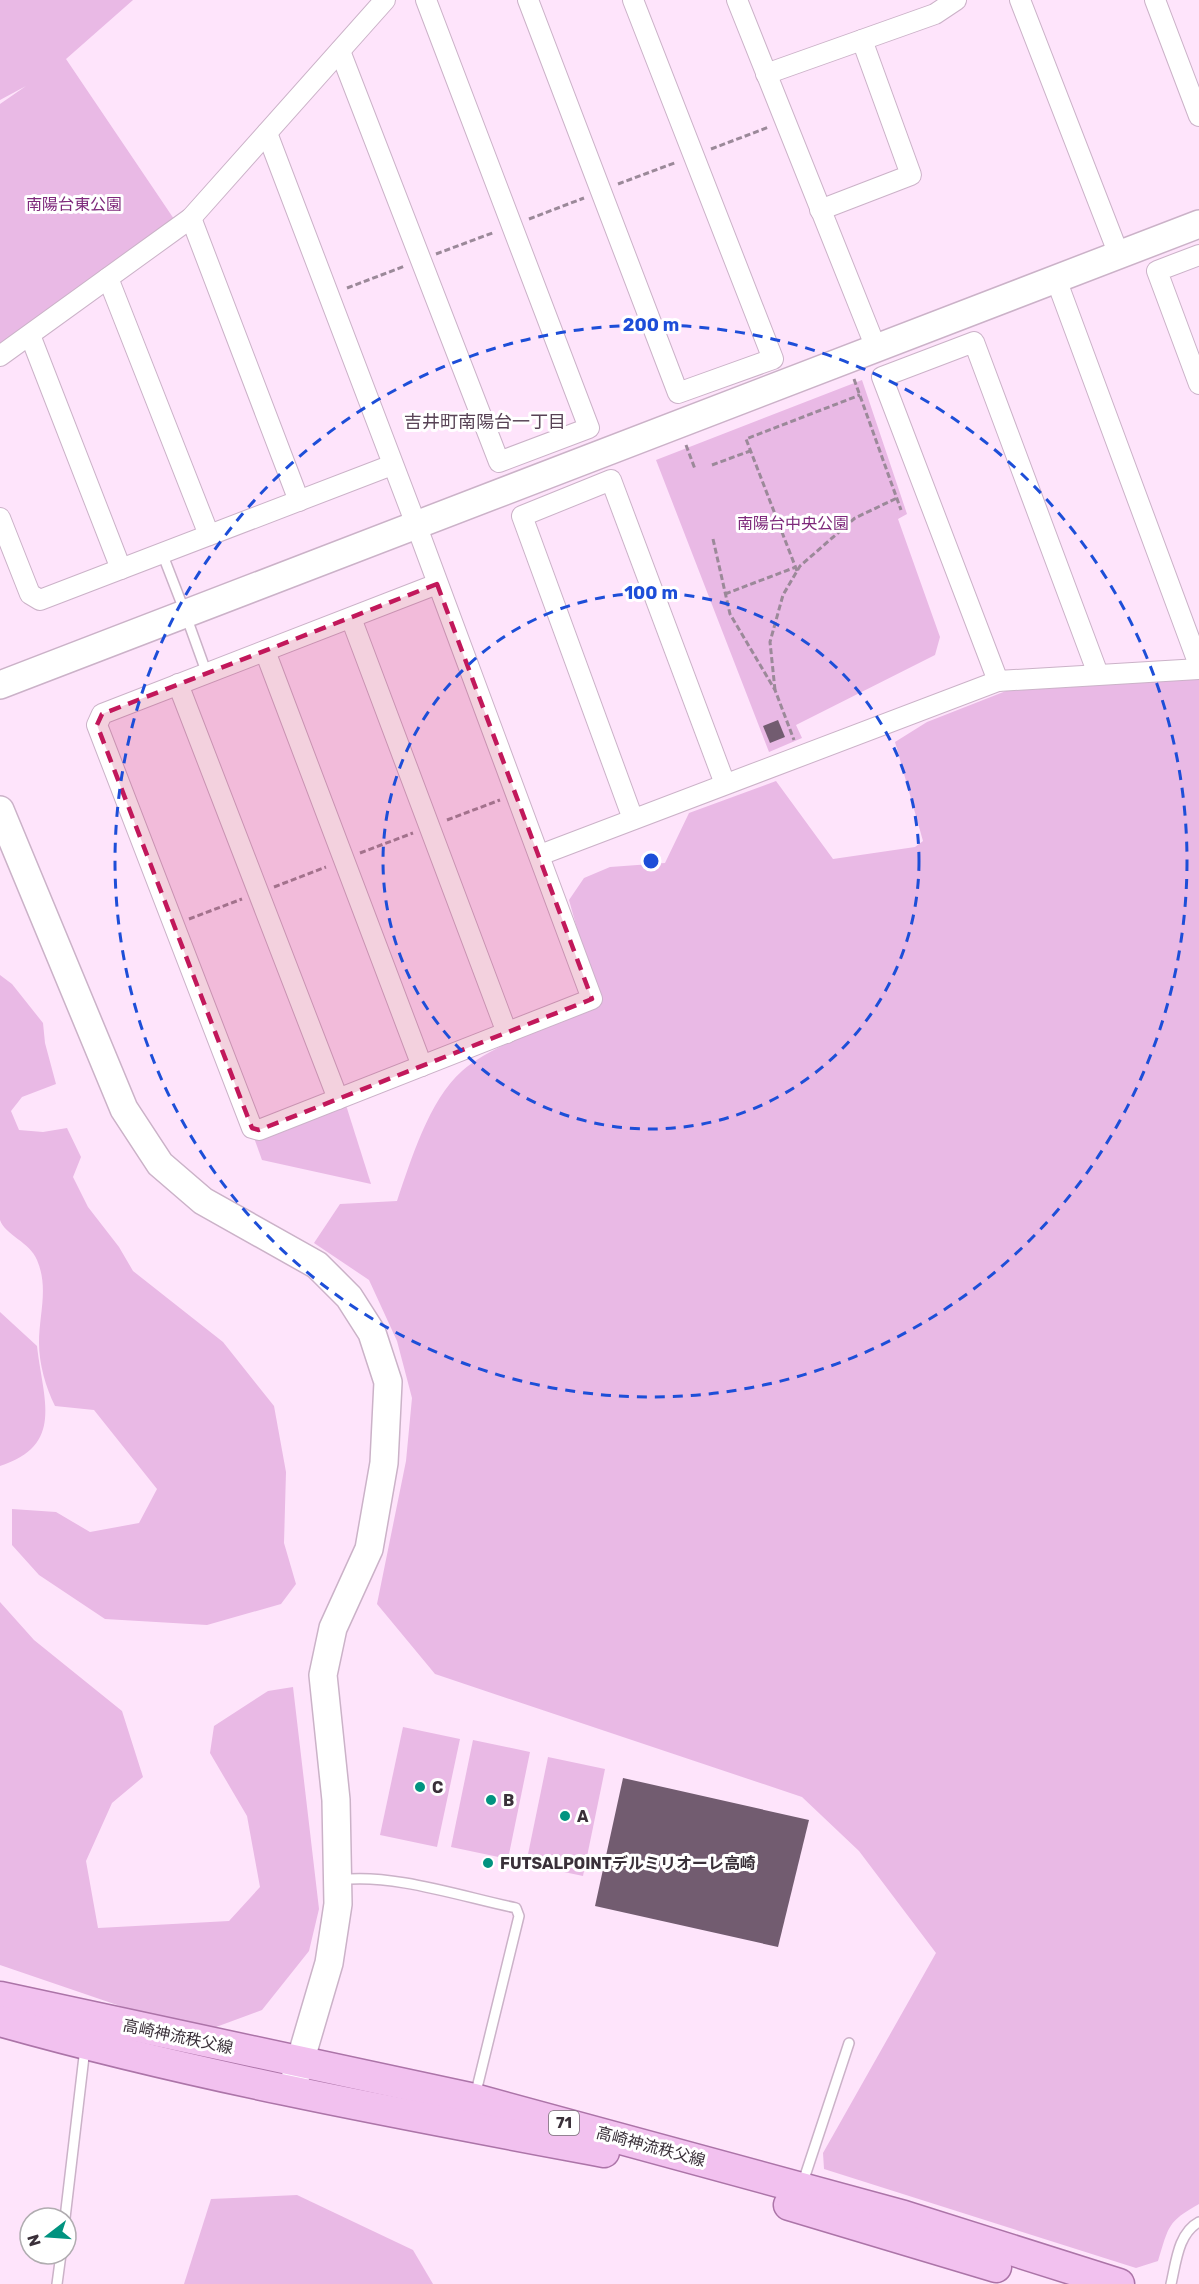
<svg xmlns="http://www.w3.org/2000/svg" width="1199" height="2284" font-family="Rubik,'Noto Sans JP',sans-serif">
  <rect width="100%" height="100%" fill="#fee4fb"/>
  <g fill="#e9b9e5">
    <polygon points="0,0 133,0 66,59 176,222 0,351 0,104 26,86 0,100"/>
    <polygon points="862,380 907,514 898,519 940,637 935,655 796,725 802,738 769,752 656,460"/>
    <path d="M1199,679V2204C1167,2222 1169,2226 1158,2261L1136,2268L824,2169L823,2153L936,1953L859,1851L802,1797L435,1674L377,1604L406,1461L412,1398L397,1341L369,1280L314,1243L340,1204L397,1201C411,1160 429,1100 462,1071C493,1043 559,1023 599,1007L569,900L584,878L610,867L665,863L689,813L776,781L833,859L915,847L923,841L895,742L927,722L1006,691Z"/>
    <path d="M0,975L12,984L43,1023L45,1043L56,1084L22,1097L11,1111L19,1130L43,1132L67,1128L81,1157L73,1177L88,1207L119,1247L133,1271L223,1342L274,1406L286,1472L284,1543L296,1584L281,1604L207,1625L105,1619L39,1575L12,1545V1509L56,1512L90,1532L139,1523L157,1489L94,1410L55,1406C46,1388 39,1364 39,1343C39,1314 49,1288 37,1260C30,1242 5,1235 0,1220Z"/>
    <polygon points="345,1102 371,1184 262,1160 253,1135"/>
    <path d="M0,1312L37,1346C43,1400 65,1445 0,1466Z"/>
    <polygon points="0,1602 34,1640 122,1711 143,1777 112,1803 86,1861 98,1928 229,1921 260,1887 247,1816 210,1753 214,1726 268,1691 293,1687 319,1909 309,1951 262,2010 216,2027 167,2022 0,1965"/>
    <polygon points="403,1727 460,1739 437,1847 380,1835"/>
    <polygon points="473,1740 530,1752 508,1859 451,1847"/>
    <polygon points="548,1757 605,1769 583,1876 526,1864"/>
    <polygon points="297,2195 413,2250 433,2284 184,2284 211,2199"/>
  </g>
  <g fill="#725c70">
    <polygon points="778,720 785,737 770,743 763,726"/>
    <polygon points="623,1778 809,1820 778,1947 595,1906"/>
  </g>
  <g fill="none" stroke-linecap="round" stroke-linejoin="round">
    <defs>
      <g id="lane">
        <polyline points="162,553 181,602"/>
        <polyline points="189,624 207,674"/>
        <path d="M340,1880C392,1873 463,1897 516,1908L519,1916L475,2096"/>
        <polyline points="802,2185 849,2043"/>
        <polyline points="65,2218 85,2048"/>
        <polyline points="57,2284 61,2254"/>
        <path d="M1171,2284C1176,2263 1178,2233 1199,2222"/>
      </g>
      <g id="street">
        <polyline points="528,0 678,393 773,359 633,0"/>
        <polyline points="737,0 876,348"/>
        <polyline points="1020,0 1119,255"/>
        <polyline points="1155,0 1199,116"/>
        <polyline points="340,51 499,462 589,428 426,0"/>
        <polyline points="766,74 935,14 956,0"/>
        <polyline points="267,133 417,527 592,999 259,1130 252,1128 97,725 102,714 437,584"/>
        <polyline points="820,210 911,175 862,40"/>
        <polyline points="191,218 299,501"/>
        <polyline points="1199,255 1157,271 1199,384"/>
        <polyline points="108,278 209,535"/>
        <polyline points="1056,279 1199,665"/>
        <polyline points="30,335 121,569"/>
        <polyline points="0,356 191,218 385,0"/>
        <polyline points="0,518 30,594 40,600 392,465"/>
        <polyline points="351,618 507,1033"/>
        <polyline points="265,651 422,1066"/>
        <polyline points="998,681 882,377 974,342 1098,674"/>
        <polyline points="178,684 338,1099"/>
        <polyline points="633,819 522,516 611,480 725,784"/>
        <polyline points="540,855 998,681 1199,669"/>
      </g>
      <g id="secondary">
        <polyline points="0,685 1199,224"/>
        <polyline points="0,810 124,1109 160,1164 203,1201 317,1265 349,1297 372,1333 388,1382 384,1463 369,1549 333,1628 323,1675 336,1800 338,1904 329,1963 294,2082"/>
      </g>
      <g id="primary">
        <polyline points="0,1997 474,2099 904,2216 1119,2284"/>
        <path d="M0,2021C199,2077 402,2114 604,2152"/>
        <polyline points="789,2205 996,2267"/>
      </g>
    </defs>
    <use href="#lane" stroke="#cbb2c8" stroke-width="12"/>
    <use href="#street" stroke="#cbb2c8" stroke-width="22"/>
    <use href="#secondary" stroke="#cbb2c8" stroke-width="30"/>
    <use href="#primary" stroke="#ac74a8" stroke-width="33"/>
    <g stroke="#9b8999" stroke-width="3" stroke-dasharray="6 3" stroke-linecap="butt">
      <polyline points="711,149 769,127"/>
      <polyline points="618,184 677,162"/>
      <polyline points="529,219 584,198"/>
      <polyline points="436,254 495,232"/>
      <polyline points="347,288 405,266"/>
      <polyline points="854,379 901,510"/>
      <polyline points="686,445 695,469"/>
      <polyline points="712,465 750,451"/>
      <polyline points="713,539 730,614 775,690 794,740"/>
      <polyline points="797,571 746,439 860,395"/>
      <polyline points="725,594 796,567"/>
      <polyline points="775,690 770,642 783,595 800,566 855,518 897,498"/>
      <polyline points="447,820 500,800"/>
      <polyline points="360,853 413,833"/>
      <polyline points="274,887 326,867"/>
      <polyline points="189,919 242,899"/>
    </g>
    <use href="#lane" stroke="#fff" stroke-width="9"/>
    <use href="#street" stroke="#fff" stroke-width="20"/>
    <use href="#secondary" stroke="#fff" stroke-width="27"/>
    <use href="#primary" stroke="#f2c1ef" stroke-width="30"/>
  </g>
  <path fill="#c2185b" fill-opacity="0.2" stroke="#c2185b" stroke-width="4.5" stroke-dasharray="12 8" stroke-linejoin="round" d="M437,584L592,999L259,1130L252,1128L97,725L102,714Z"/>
  <g fill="none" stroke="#1d4ed8" stroke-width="3" stroke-dasharray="10 8">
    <circle cx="651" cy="861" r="268"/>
    <circle cx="651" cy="861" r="536"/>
  </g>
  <g fill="#019380" stroke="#fff" stroke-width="2">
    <circle cx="420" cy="1787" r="6"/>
    <circle cx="491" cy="1800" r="6"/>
    <circle cx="565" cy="1816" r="6"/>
    <circle cx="488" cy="1863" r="6"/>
  </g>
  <g text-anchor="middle" stroke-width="6" stroke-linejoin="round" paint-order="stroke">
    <rect fill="#fff" stroke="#756e74" stroke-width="1.5" x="549" y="2111" width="30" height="24" rx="4.5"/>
    <g font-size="15" font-weight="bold" fill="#3a3039">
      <text x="564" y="2128">71</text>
    </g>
    <g font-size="16" fill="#7e297b" stroke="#fff">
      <text x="74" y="210">南陽台東公園</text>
      <text x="793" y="529">南陽台中央公園</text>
    </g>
    <g font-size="16" font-weight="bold" fill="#3a3039" stroke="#fff" text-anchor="start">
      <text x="432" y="1793">C</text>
      <text x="503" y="1806">B</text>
      <text x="577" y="1822">A</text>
      <text x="500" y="1869">FUTSALPOINTデルミリオーレ高崎</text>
    </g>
    <g font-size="16" fill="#3a3039" stroke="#fff">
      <text transform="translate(178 2036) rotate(12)" y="6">高崎神流秩父線</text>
      <text transform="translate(651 2146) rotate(15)" y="6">高崎神流秩父線</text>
    </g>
    <g font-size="18" fill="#584356" stroke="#fff">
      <text x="485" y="428">吉井町南陽台一丁目</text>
    </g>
  </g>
  <circle cx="651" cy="861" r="9" fill="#1d4ed8" stroke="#fff" stroke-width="3"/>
  <g font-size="18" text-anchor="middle" font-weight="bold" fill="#1d4ed8" stroke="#fff" stroke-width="6" stroke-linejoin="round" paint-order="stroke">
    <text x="651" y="331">200 m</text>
    <text x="651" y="599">100 m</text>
  </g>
  <g transform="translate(48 2236) rotate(253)"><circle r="28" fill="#ffffff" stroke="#b0acb0" stroke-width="1.5"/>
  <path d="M0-4.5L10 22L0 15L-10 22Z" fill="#019380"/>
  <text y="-9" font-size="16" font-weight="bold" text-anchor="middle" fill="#3a3039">N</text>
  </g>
</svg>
